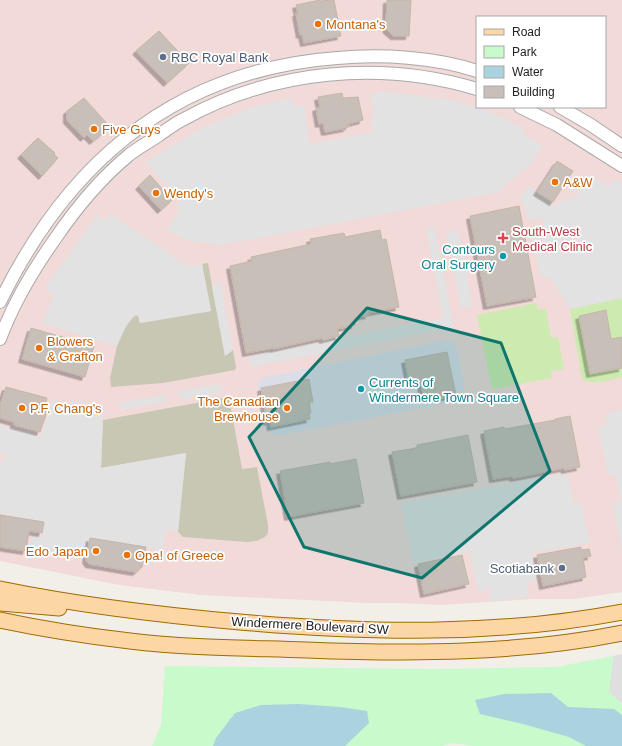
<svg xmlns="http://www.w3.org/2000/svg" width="622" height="746" font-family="Helvetica,sans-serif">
  <defs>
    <filter id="shadow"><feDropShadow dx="-3.5" dy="3.5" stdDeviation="0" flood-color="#0004"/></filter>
  </defs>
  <rect width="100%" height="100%" fill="#f2efe9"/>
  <polygon fill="#e0dfdf" points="622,654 622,704 609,692 613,656"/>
  <path fill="#f2dad9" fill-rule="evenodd" d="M0,0H622V592L573,599H534L441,605L400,603H368L201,595L119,585L0,561ZM477,17H605V107H477Z"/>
  <g fill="#c7c7b4">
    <polygon points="208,263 225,356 233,350 236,367 235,370 163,383 111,387 110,378 117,346 126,326 134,316 138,315 140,323 211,311 202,264"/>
    <polygon points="229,397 242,469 257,467 268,525 268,533 265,537 257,541 247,542 183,537 178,532 186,453 101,468 103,420"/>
  </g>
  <g fill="#cdebb0">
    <path d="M622,298V377C609,380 595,386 582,379L570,309Z"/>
    <polygon points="536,303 538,310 546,308 551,338 558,337 564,369 551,371 552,378 492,389 477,315"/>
  </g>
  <polygon fill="#c8facc" points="613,656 609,692 622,704 622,746 474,746 452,743 442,746 152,746 161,725 165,666 435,669 556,667"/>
  <g fill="#e2e2e2">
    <polygon points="381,91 451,100 490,112 524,128 522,134 543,146 530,165 506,185 500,192 221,245 188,241 167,230 179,211 178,197 145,162 202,128 247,109 292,97 294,107 304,105 309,144 373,132 371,115 375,113 370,96"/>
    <polygon points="590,174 609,187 615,178 622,183 622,298 570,309 550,277 540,276 531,228 544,226 543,218 528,220 524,205 519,198 529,186 554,205 577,195"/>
    <polygon points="111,214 163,249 184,264 195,266 202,264 211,311 140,323 138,315 134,316 126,326 117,346 42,323 54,295 45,288 97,215 105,221"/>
    <polygon points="434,226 454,327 251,367 248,356 443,318 426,228"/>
    <polygon points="459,231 472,306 461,309 447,233"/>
    <polygon points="220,280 233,350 225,356 212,287"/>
    <polygon points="218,384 224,392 184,400 175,392"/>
    <polygon points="163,395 169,401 124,410 118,403"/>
    <polygon points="52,401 103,411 101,468 186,453 178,532 166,530 162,551 90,538 86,560 29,554 32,536 43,537 44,522 0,513 0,461 5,461 6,455 0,453 0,425 41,436"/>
    <polygon points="622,410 622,549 613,503 621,501 616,475 608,475 598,427 607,424 605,414"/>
    <polygon points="568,473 573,503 581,502 590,543 532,553 537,581 527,582 529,596 491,602 489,589 478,591 470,552 413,563 401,503"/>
  </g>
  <polygon fill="#dddde8" points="442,341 453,342 456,345 458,352 464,383 464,391 462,395 455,400 448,403 276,436 266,431 257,384 259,380 265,377"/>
  <g fill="#aad3df">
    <polygon points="551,693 568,707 614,709 622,715 622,746 586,746 569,737 523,724 480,714 475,700 504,694"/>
    <polygon points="299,704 340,707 367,711 369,723 345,746 213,746 216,738 235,713 261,705"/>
  </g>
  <g fill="#c7bfb8" stroke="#c4b6ab" filter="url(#shadow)">
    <polygon points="320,0 320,1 334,0 341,36 304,43 302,34 300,35 296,13 298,13 296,5"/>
    <polygon points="387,0 411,0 409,36 394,36 387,30 386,25"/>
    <polygon points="159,31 189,63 167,83 136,51"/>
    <polygon points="342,93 343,98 358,97 363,120 348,124 349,126 346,127 347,128 325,132 323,123 319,124 316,108 320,107 318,97"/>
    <polygon points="84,98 110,127 93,141 87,135 84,138 67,120 67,111"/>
    <polygon points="38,138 55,153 54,154 58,158 42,176 21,155"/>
    <polygon points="557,161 573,171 553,202 537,192"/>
    <polygon points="150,175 172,200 161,210 139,186"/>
    <polygon points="519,206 536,297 487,306 470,216"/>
    <polygon points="380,230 382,240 386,239 399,307 368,313 369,315 354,318 355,325 337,329 339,336 323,340 322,338 273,349 273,348 246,353 230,266 252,261 251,257 311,244 310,239 344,233 345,237"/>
    <polygon points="606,310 611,339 622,337 622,368 590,374 579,316"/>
    <polygon points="31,328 94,346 85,377 22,359"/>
    <polygon points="447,352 456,395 441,398 441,396 424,399 420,379 409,381 405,360"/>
    <polygon points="309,379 313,402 309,402 311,413 309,413 310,419 271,427 270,421 267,422 261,388"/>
    <polygon points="6,387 47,398 44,411 47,412 40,432 14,425 14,422 0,418 0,405"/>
    <polygon points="570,416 580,467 565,470 564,468 525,476 513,478 513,476 493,479 484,431 504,427 505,429 555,420 555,419"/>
    <polygon points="468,435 477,482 401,496 392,452 417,448 417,445"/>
    <polygon points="356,459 364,503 288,517 280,471 330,462 330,464"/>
    <polygon points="0,515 44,522 42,533 29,531 26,551 0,547"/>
    <polygon points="90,538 146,547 142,567 136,572 89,564 86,560"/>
    <polygon points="581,547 581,550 589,549 591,556 583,558 586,577 543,586 537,555"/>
    <polygon points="462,555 469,584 424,594 418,564"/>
  </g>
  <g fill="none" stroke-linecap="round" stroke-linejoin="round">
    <defs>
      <g id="minor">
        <polyline points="520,107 557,125 622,166"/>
        <polyline points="560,107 591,125 622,146"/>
        <path d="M0,302C69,160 177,70 337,58C382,54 434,57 477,71"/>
        <path d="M0,339C13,304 33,270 55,239C76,208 100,179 129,155C138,148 149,142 159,135C167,130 175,123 184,119C273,70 380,60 477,89"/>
      </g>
      <g id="major">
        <path d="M0,589C79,605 160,615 240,622C367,633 496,636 622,612"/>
        <polyline points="0,603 59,608"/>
        <path d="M0,620C43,629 87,636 130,641C188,648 248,648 306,650C411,654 518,654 622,633"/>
      </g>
    </defs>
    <use href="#minor" stroke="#a9a9a9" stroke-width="14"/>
    <use href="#major" stroke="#a06b00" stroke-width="17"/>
    <use href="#minor" stroke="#fff" stroke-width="12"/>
    <use href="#major" stroke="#fcd6a4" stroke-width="15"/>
  </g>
  <path fill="#0f766e" fill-opacity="0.2" stroke="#0f766e" stroke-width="3" stroke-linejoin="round" d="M367,308L501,343L550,471L422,578L304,547L249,437Z"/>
  <g fill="#e8710a" stroke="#fff" stroke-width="1.5">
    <circle cx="318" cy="24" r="4"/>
    <circle cx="94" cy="129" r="4"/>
    <circle cx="555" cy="182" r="4"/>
    <circle cx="156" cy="193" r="4"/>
    <circle cx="39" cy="348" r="4"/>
    <circle cx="22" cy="408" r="4"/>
    <circle cx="287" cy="408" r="4"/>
    <circle cx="96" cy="551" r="4"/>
    <circle cx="127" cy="555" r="4"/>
  </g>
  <g fill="#5c6f8a" stroke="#fff" stroke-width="1.5">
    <circle cx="163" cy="57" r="4"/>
    <circle cx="562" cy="568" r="4"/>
  </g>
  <path fill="#e0444e" stroke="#fff" stroke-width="1.5" d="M501 232h4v4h4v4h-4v4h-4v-4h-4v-4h4z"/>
  <g fill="#0f9aa8" stroke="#fff" stroke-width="1.5">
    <circle cx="503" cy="256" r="4"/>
    <circle cx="361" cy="389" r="4"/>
  </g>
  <g text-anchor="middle" stroke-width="3.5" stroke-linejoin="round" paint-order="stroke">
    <g font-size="13" fill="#c56008" stroke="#fff" text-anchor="start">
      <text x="326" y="29">Montana's</text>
      <text x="102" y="134">Five Guys</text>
      <text x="563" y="187">A&amp;W</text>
      <text x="164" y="198">Wendy's</text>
      <text x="47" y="346">Blowers<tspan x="47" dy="15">&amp; Grafton</tspan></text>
      <text x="279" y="406" text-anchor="end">The Canadian<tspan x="279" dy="15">Brewhouse</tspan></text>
      <text x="30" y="413">P.F. Chang's</text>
      <text x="88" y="556" text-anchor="end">Edo Japan</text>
      <text x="135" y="560">Opa! of Greece</text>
    </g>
    <g font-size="13" fill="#4e5e75" stroke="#fff" text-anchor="start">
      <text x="171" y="62">RBC Royal Bank</text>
      <text x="554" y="573" text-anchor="end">Scotiabank</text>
    </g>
    <g font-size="13" fill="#be3a42" stroke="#fff" text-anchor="start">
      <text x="512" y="236">South-West<tspan x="512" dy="15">Medical Clinic</tspan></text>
    </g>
    <g font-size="13" fill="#0d838f" stroke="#fff" text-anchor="end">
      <text x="495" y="254">Contours<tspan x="495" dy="15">Oral Surgery</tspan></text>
      <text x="369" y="387" text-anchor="start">Currents of<tspan x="369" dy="15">Windermere Town Square</tspan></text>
    </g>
    <g font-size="13" fill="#222" stroke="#fff">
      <text transform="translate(310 625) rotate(3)" y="5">Windermere Boulevard SW</text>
    </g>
  </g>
  <rect x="476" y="16" width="130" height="92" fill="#ffffff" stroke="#a7a7a7"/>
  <rect x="484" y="29" width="20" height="6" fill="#fcd6a4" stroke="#a7a7a7"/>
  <text x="512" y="36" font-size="12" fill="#222222">Road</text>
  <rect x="484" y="46" width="20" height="12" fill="#c8facc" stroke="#a7a7a7"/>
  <text x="512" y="56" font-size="12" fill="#222222">Park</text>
  <rect x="484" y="66" width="20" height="12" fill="#aad3df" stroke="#a7a7a7"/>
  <text x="512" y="76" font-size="12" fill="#222222">Water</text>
  <rect x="484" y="86" width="20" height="12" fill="#c7bfb8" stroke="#a7a7a7"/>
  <text x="512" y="96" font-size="12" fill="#222222">Building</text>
</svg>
